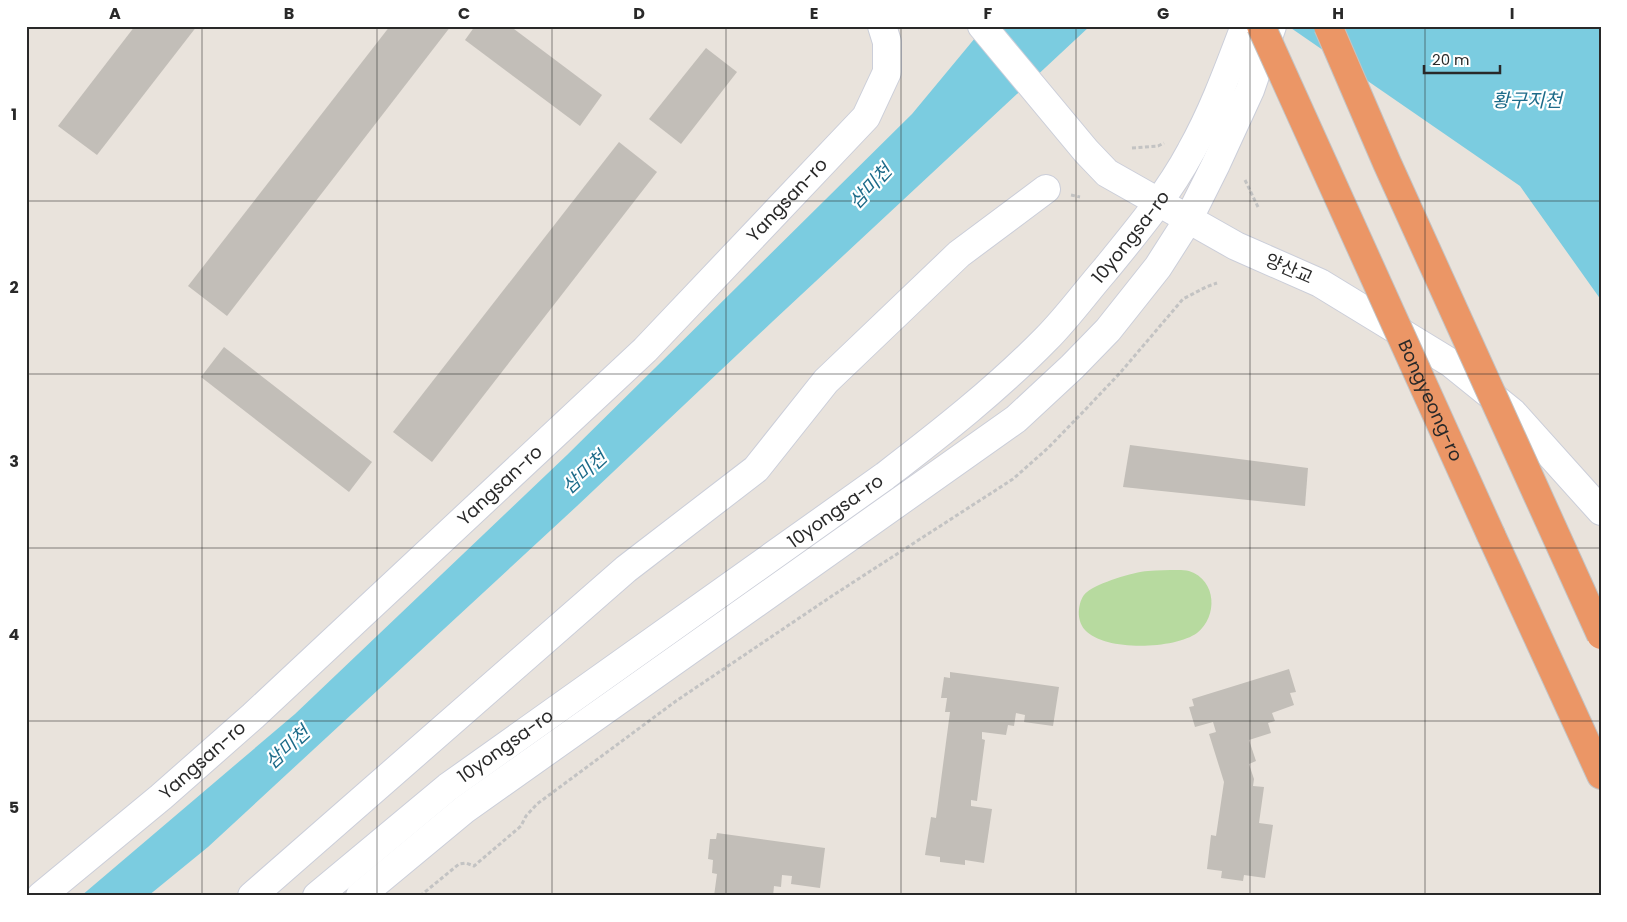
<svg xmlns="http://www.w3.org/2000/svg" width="1627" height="922" font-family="Poppins,'Noto Sans KR',sans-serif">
  <rect width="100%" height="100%" fill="#e9e3dc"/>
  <path fill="#b7da9f" d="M1178,570C1182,570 1186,570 1189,571C1217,580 1218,617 1197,633C1175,649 1105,652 1085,630C1080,625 1078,616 1079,609C1080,602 1082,596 1087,592C1098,583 1133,572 1148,571C1158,570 1168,570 1178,570Z"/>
  <g fill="#7bcce0">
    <polygon points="985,26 1090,26 772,322 577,506 208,847 148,896 81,896 295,714 567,455 912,114"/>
    <polygon points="1288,26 1601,26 1601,300 1520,186"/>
  </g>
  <g fill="#c2beb8">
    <polygon points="135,26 197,26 97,155 58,126"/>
    <polygon points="390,26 451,26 227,316 188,286"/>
    <polygon points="475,26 510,26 602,95 580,126 465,40"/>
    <polygon points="706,48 737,72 681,144 649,119"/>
    <polygon points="619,142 657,172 432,462 393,432"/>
    <polygon points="224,347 372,462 349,492 201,377"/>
    <polygon points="1130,445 1308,468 1305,506 1123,487"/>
    <polygon points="1289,669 1296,692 1290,693 1294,705 1272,713 1275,721 1268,723 1271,733 1249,740 1256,761 1249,764 1254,779 1253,786 1264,787 1259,823 1273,825 1265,878 1244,875 1243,881 1221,878 1222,871 1207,869 1211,835 1216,836 1224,782 1209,734 1216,732 1213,722 1195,727 1189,707 1194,706 1192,699"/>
    <polygon points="950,672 1059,687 1053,726 1024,722 1025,715 1016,713 1014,726 1008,725 1006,735 982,732 982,739 985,740 977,801 971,800 971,806 992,809 984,863 965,860 965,865 940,862 940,857 925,855 931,817 936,818 950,712 945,712 947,698 941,698 944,677 950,678"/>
    <polygon points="717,833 825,848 820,888 791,884 792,876 782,875 781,887 774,886 773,896 749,894 749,896 714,896 717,874 712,873 713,860 708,859 710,839 716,839"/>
  </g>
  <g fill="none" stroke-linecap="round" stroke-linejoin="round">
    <defs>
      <g id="minor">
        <polyline points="982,26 1086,151 1107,173 1236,246 1320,283 1451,363 1513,413 1601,511"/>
        <path id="s1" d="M41,896L161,797L253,716L645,350L866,117L887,72V42L882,26"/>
        <polyline points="252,896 626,569 756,469 826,381 959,254 1046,189"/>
        <path id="s2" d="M317,896L448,787L885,476C941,433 997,389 1046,339C1067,318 1085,293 1105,270C1136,232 1168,194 1191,151C1213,112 1229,68 1245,26"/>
        <polyline points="360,896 465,809 1016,419 1072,367 1108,330 1158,267 1188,220 1216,164 1250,90 1272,26"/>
      </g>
      <polyline id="highway" points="1491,535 1601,775"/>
    </defs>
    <use href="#minor" stroke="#cbced9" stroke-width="30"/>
    <use href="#highway" stroke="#c3c3c3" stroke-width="30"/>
    <g stroke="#c3c3c3" stroke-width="3" stroke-dasharray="4 2.5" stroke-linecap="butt">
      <polyline points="1132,148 1158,146 1164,143"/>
      <polyline points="1245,180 1258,207"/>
      <polyline points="1071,195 1080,197"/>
      <polyline points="420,896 459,864 466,863 474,866 521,826 526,816 537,804 676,701 835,594 1013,479 1048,448 1083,412 1120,373 1183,299 1206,287 1217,283"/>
    </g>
    <use href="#minor" stroke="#fff" stroke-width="28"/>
    <use href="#highway" stroke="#eb9666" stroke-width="28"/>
    <defs>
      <g id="highway-bridge">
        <path id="s3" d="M1261,26L1491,535"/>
        <polyline points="1328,26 1387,163 1601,635"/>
      </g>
    </defs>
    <use href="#highway-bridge" stroke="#c3c3c3" stroke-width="30" stroke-linecap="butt"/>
    <use href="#highway-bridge" stroke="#eb9666" stroke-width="28"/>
  </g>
  <path fill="none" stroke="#292929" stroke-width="1" stroke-opacity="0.55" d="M202,26V896M377,26V896M552,26V896M726,26V896M901,26V896M1076,26V896M1250,26V896M1425,26V896M26,201H1601M26,374H1601M26,548H1601M26,721H1601"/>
  <g text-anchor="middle" stroke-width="4.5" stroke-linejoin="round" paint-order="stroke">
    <g font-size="18" fill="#292929" stroke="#fff">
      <text dy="6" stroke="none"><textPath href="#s1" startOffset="1021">Yangsan-ro</textPath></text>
      <text dy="6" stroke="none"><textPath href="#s2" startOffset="1051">10yongsa-ro</textPath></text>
      <text transform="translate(1289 269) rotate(23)" y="6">양산교</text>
      <text dy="6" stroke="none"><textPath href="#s3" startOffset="411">Bongyeong-ro</textPath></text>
      <text dy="6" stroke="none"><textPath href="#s1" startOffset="616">Yangsan-ro</textPath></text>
      <text dy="6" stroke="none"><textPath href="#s2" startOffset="646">10yongsa-ro</textPath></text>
      <text dy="6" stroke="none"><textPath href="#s2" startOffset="241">10yongsa-ro</textPath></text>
      <text dy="6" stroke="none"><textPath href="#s1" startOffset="211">Yangsan-ro</textPath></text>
    </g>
    <g font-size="19" font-style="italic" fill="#1d6b89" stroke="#fff">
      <text x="1527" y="107">황구지천</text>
      <text transform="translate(870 186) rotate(-47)" y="7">삼미천</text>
      <text transform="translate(584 472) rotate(-43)" y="7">삼미천</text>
      <text transform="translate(287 747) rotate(-43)" y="7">삼미천</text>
    </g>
  </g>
  <rect width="1627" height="922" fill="none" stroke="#ffffff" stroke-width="55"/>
  <path d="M1424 65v8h76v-8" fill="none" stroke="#292929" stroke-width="2.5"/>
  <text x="1432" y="65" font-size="15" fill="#292929" stroke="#ffffff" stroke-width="4" paint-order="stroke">20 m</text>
  <rect x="28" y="28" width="1572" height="866" fill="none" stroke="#292929" stroke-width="2"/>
  <g font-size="16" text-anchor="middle" font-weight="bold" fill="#292929">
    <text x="115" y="19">A</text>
    <text x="289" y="19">B</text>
    <text x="464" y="19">C</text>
    <text x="639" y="19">D</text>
    <text x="814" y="19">E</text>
    <text x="988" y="19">F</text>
    <text x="1163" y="19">G</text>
    <text x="1338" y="19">H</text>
    <text x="1512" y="19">I</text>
    <text x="14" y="120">1</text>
    <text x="14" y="293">2</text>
    <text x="14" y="467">3</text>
    <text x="14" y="640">4</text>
    <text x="14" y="813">5</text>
  </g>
</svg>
